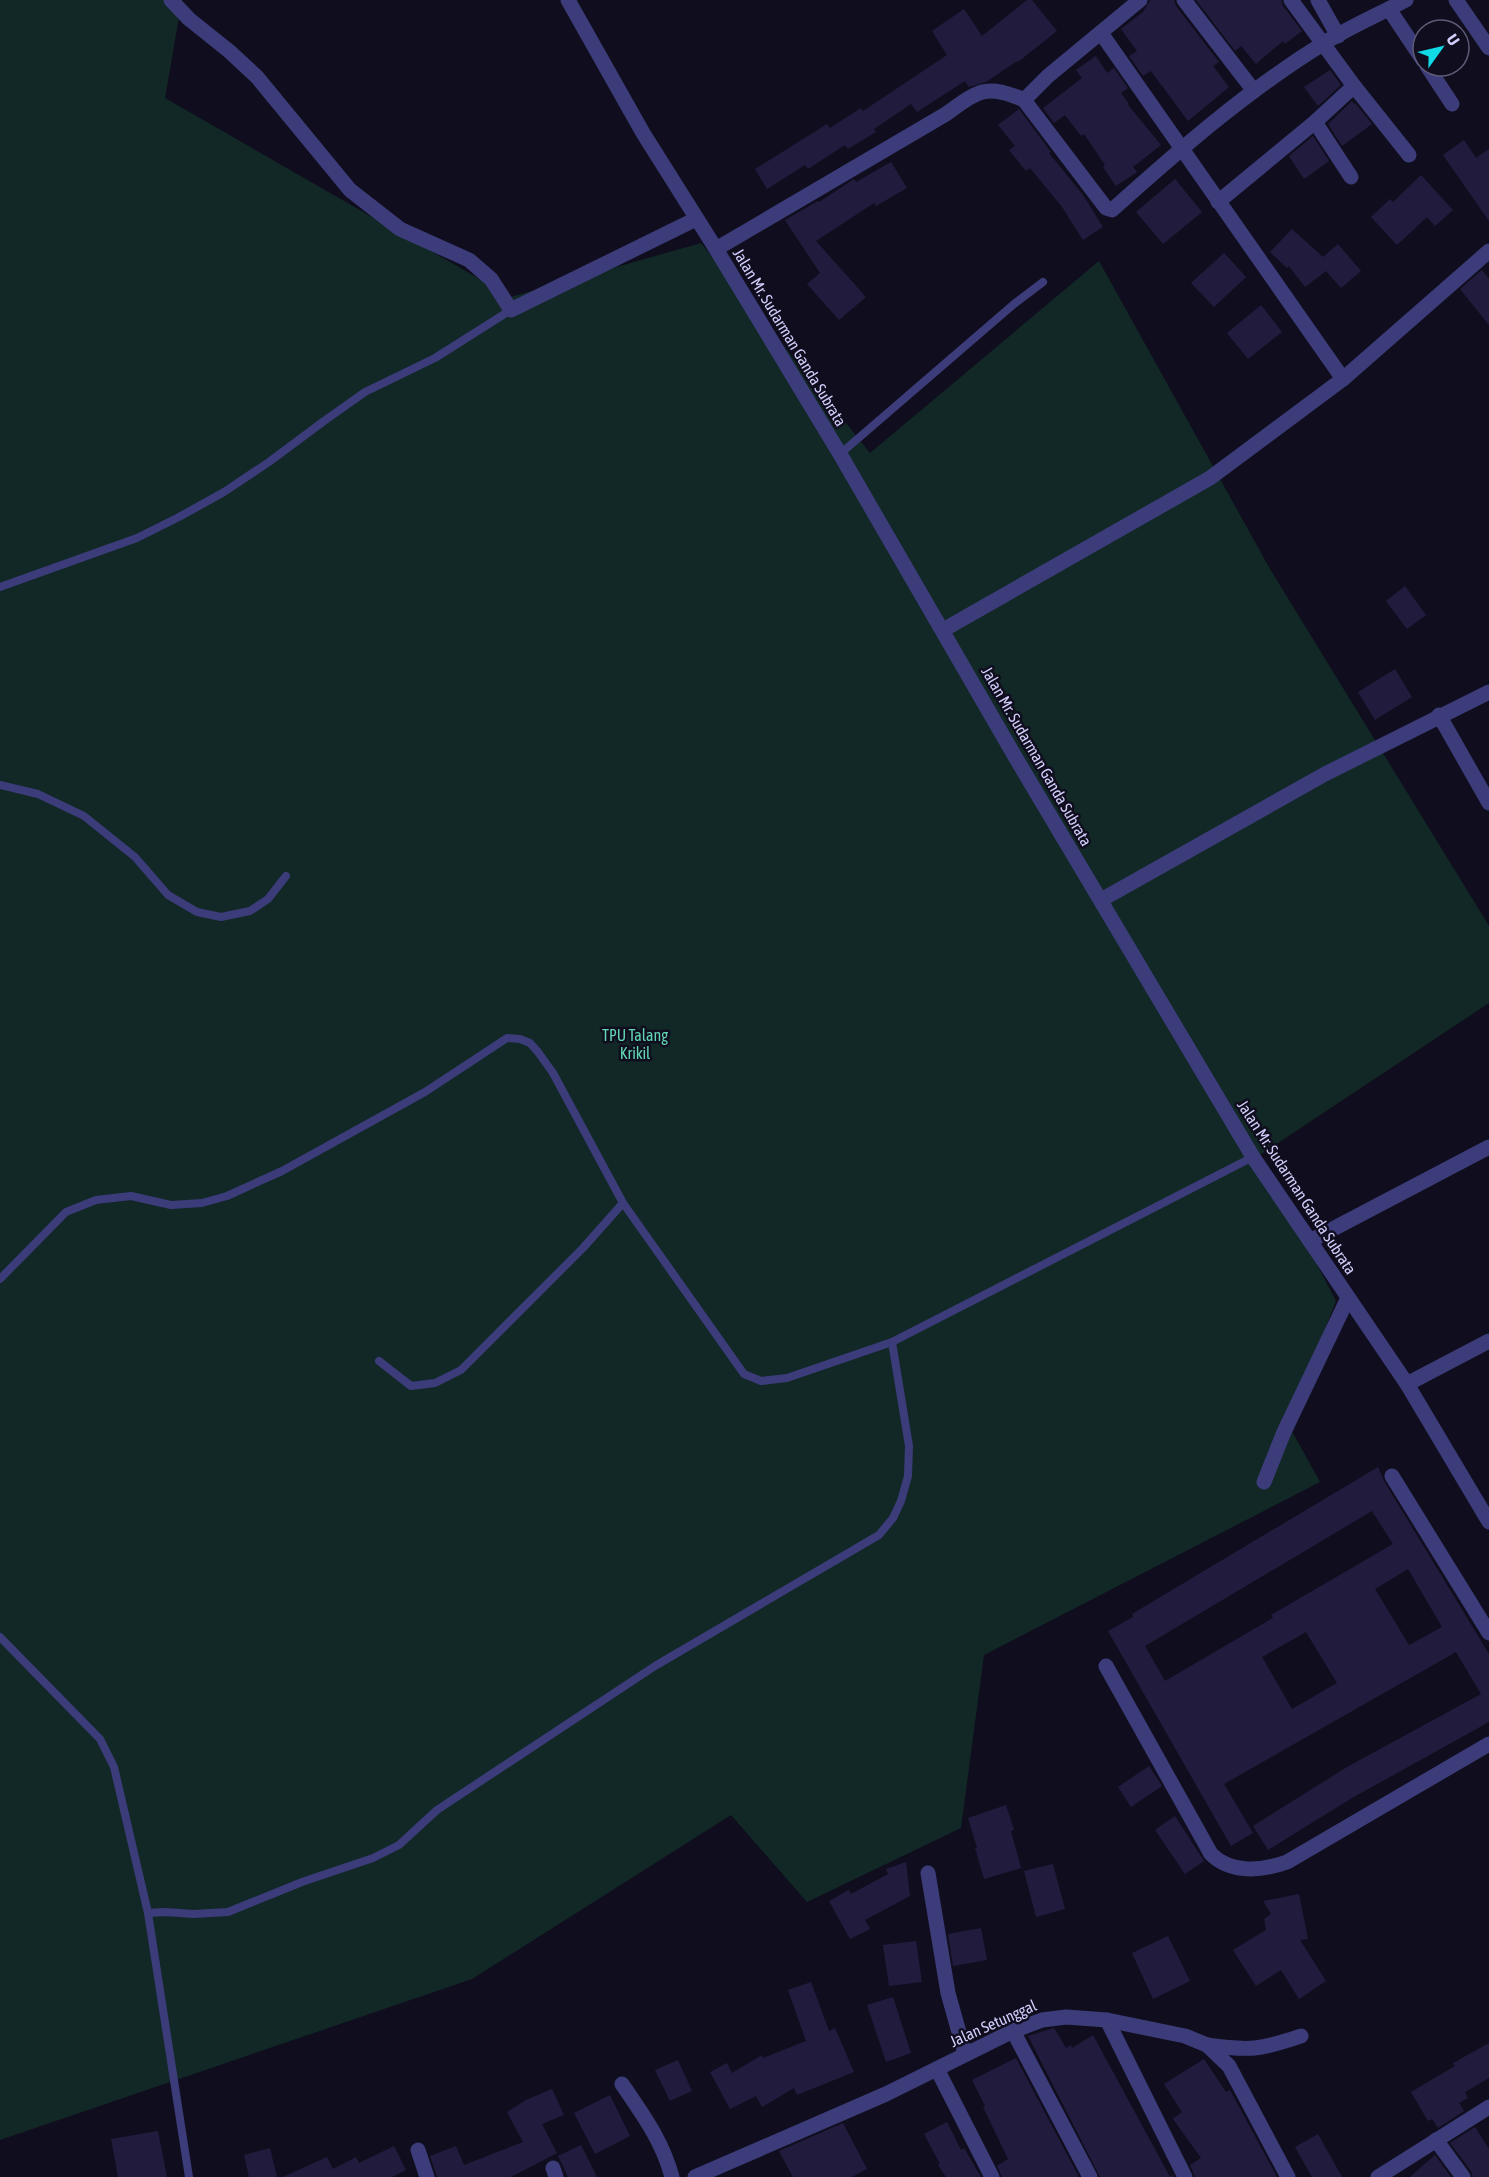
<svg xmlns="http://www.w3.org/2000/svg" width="1489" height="2177" font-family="'Asap Condensed',sans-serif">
  <rect width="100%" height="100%" fill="#100e1e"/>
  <polygon fill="#112826" points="0,0 182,0 165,98 511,297 701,243 870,453 1099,261 1270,569 1489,926 1489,1003 1260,1155 1336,1301 1288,1424 1320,1482 984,1655 961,1828 807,1902 731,1815 472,1979 0,2140"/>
  <g fill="#211b3e" fill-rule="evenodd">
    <polygon points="1027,0 1032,0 1057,31 1018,62 1017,61 986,82 969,87 965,81 917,112 911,104 874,129 876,132 848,149 845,145 808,169 805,165 767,189 755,169 827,124 830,128 861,108 863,111 947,55 932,31 964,9 982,36"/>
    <polygon points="1150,0 1174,0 1176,6 1219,62 1213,66 1229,87 1188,121 1151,71 1143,76 1129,56 1137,51 1121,29 1143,12"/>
    <polygon points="1196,0 1281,0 1283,6 1302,31 1285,44 1283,41 1256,64 1241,46 1235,51"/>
    <polygon points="1096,56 1107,73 1114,68 1128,88 1121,93 1129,104 1128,105 1161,145 1133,167 1137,172 1116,186 1103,167 1105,165 1084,134 1081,136 1065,115 1054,123 1043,108 1082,78 1076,70"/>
    <polygon points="1330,70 1341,85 1318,106 1304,87"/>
    <polygon points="1352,101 1354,104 1355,103 1372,124 1342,146 1328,124"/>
    <polygon points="1019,109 1051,152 1049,153 1083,195 1103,227 1083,240 1062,207 1030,168 1026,171 1009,150 1015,146 998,125"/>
    <polygon points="1313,136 1329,161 1304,179 1289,156"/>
    <polygon points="1464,140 1476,158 1489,149 1489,221 1443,155"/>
    <polygon points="891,162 907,188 876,206 874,203 816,241 866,297 839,320 807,284 820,273 785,220 818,201 819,202 854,179 856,182"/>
    <polygon points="1421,175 1453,210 1435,226 1427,217 1397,245 1371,217 1390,199 1393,202"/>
    <polygon points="1175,179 1202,212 1163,244 1136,212"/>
    <polygon points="1292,229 1323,257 1338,244 1361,271 1341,288 1326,271 1305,287 1289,266 1287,268 1270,252"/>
    <polygon points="1224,253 1246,277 1214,307 1191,283"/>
    <polygon points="1482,270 1489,279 1489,325 1460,289"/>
    <polygon points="1261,305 1282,332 1248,359 1227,333"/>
    <polygon points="1405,586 1426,615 1407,629 1386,601"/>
    <polygon points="1395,669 1412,697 1375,720 1358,692"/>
    <path d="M1378,1467L1384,1481L1489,1654V1722L1352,1798L1268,1850L1253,1826L1347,1767L1481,1694L1456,1652L1224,1784L1253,1833L1231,1846L1108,1631L1133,1617L1132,1614ZM1372,1511L1393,1544L1271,1615L1273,1618L1165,1681L1145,1646ZM1408,1569L1442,1627L1409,1645L1375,1589ZM1306,1632L1337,1683L1292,1709L1262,1657Z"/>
    <polygon points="1149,1766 1162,1786 1131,1807 1118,1787"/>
    <polygon points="1006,1805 1014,1830 1011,1831 1021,1868 984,1879 975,1848 977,1848 968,1818"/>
    <polygon points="1175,1816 1204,1861 1185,1874 1155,1830"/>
    <polygon points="906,1862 910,1896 865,1920 870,1929 850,1939 829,1901 849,1890 851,1894 888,1874 886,1869"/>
    <polygon points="1053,1864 1065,1909 1036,1917 1024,1871"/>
    <polygon points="1299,1894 1308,1939 1300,1940 1326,1981 1299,1999 1281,1970 1256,1986 1233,1950 1266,1930 1264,1919 1271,1914 1263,1901"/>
    <polygon points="981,1928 987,1960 953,1966 948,1934"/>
    <polygon points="1168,1936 1190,1981 1153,1999 1132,1953"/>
    <polygon points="916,1941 922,1982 889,1986 883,1945"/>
    <polygon points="811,1982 829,2031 835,2028 854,2072 797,2095 794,2088 762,2107 756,2096 730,2109 710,2072 727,2063 732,2073 762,2055 763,2058 806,2041 788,1990"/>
    <polygon points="893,1997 911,2053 886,2062 867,2005"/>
    <polygon points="1054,2028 1066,2048 1071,2045 1072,2048 1093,2035 1170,2177 1173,2175 1174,2177 1100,2177 1028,2036"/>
    <polygon points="1489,2043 1489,2078 1465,2092 1468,2098 1459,2103 1464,2111 1438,2128 1432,2119 1428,2121 1411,2092 1455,2066 1453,2063"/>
    <polygon points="1016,2058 1079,2177 1002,2177 997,2166 1008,2159 983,2107 985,2106 972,2080"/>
    <polygon points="1204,2059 1226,2092 1230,2090 1277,2177 1195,2177 1190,2165 1201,2158 1173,2119 1182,2112 1164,2084"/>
    <polygon points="678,2060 692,2091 670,2101 655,2070"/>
    <polygon points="552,2089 564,2115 542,2124 557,2153 511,2177 437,2177 430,2156 456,2146 464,2165 523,2142 507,2112 526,2100"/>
    <polygon points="610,2095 630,2136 595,2154 574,2113"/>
    <polygon points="947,2122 961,2150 964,2148 981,2177 946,2177 938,2165 940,2164 924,2134"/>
    <polygon points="843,2123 867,2169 852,2177 793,2177 779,2151"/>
    <polygon points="1475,2127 1489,2149 1489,2177 1473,2177 1471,2171 1450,2143"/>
    <polygon points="158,2131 167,2177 118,2177 111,2139"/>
    <polygon points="1318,2134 1342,2177 1312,2177 1295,2147"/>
    <polygon points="581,2145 597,2177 568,2177 562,2164 558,2156"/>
    <polygon points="394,2146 406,2170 392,2177 283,2177 327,2157 333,2169 356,2157 359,2163"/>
    <polygon points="270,2148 277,2177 249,2177 244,2155"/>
    <polygon points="1435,2155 1451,2177 1410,2177"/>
  </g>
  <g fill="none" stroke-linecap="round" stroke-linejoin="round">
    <g stroke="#3c3c7a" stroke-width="8">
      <polyline points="840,454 1014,304 1043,282"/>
      <polyline points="0,587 137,538 179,517 224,492 269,462 324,421 365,392 435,358 511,310"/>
      <polyline points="0,785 38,794 84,816 135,857 168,895 197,912 221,917 250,911 268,899 286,876"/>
      <polyline points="0,1279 66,1212 96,1200 131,1196 171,1205 202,1203 227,1196 282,1171 425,1092 507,1038 520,1039 530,1043 538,1052 553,1073 623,1203 744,1374 761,1381 787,1378 892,1342 1253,1157"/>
      <polyline points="379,1361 411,1386 435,1383 461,1370 583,1248 623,1203"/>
      <polyline points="0,1637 100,1739 114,1767 148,1913 189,2177"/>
      <polyline points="148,1913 165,1912 194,1914 228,1912 302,1882 373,1858 399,1845 437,1810 655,1666 879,1535 893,1518 901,1501 908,1476 909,1446 892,1342"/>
    </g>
    <g stroke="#3c3c7a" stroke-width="15">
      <polyline points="171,0 189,19 229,51 257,77 350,190 400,229 469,260 491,279 511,310 696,219"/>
      <polyline points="1184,0 1254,91"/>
      <polyline points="1291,0 1354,86 1409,155"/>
      <polyline points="1318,0 1338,36"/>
      <polyline points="1456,0 1489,48"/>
      <polyline points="1389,9 1423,60"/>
      <polyline points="1101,33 1343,379"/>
      <polyline points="1427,66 1452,104"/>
      <polyline points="1024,100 1048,76 1140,0"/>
      <polyline points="1315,122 1351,177"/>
      <polyline points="1218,202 1315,122 1354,86"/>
      <path d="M716,249L946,114C978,91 986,83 1024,100L1106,208L1112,210C1178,151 1245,92 1321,45C1347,28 1378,15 1406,0"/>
      <polyline points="943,630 1210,478 1343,379 1489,251"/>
      <polyline points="1439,715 1489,803"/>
      <polyline points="1101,900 1325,774 1489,692"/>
      <polyline points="1310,1241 1489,1147"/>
      <polyline points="1407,1384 1489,1341"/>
      <polyline points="1392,1476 1489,1633"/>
      <polyline points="1264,1482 1284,1432 1348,1298"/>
      <path d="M1106,1666L1211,1854C1231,1874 1262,1871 1287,1862L1489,1744"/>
      <polyline points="928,1873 948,1993 965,2054"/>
      <polyline points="1107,2020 1185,2177"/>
      <polyline points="1013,2031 1090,2177"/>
      <path d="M1207,2045C1249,2051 1260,2050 1301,2036"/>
      <polyline points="937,2069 992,2177"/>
      <path d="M622,2084C643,2115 662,2140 672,2177"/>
      <polyline points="1436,2140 1463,2177"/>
      <polyline points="418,2150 427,2177"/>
      <polyline points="553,2168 556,2177"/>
      <polyline points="695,2177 886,2094 1013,2031 1042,2020 1066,2017 1107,2020 1185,2036 1207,2045 1229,2066 1288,2177"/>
      <polyline points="1378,2177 1489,2107"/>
    </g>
    <polyline stroke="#3c3c7a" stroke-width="15" points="568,0 643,133 716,249 840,454 1017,760 1253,1157 1407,1384 1489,1522"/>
  </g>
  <g text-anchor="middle" stroke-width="5" stroke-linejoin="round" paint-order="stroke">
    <g font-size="16" fill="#d2cefc" stroke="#100e1e">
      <text transform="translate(790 337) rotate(59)" y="6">Jalan Mr. Sudarman Ganda Subrata</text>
      <text transform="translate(1037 756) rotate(60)" y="6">Jalan Mr. Sudarman Ganda Subrata</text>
      <text transform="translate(1297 1187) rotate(57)" y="6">Jalan Mr. Sudarman Ganda Subrata</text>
      <text transform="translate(993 2023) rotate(-24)" y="6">Jalan Setunggal</text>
    </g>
    <g font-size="16" fill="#60d6b3" stroke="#100e1e">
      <text x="635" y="1041">TPU Talang<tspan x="635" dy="18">Krikil</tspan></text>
    </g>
  </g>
  <g transform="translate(1441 48) rotate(56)"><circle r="28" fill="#100e1e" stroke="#5e5b77" stroke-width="1.5"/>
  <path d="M0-4.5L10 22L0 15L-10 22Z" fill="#10dae6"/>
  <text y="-9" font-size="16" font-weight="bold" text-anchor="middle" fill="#d2cefc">U</text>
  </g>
</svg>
